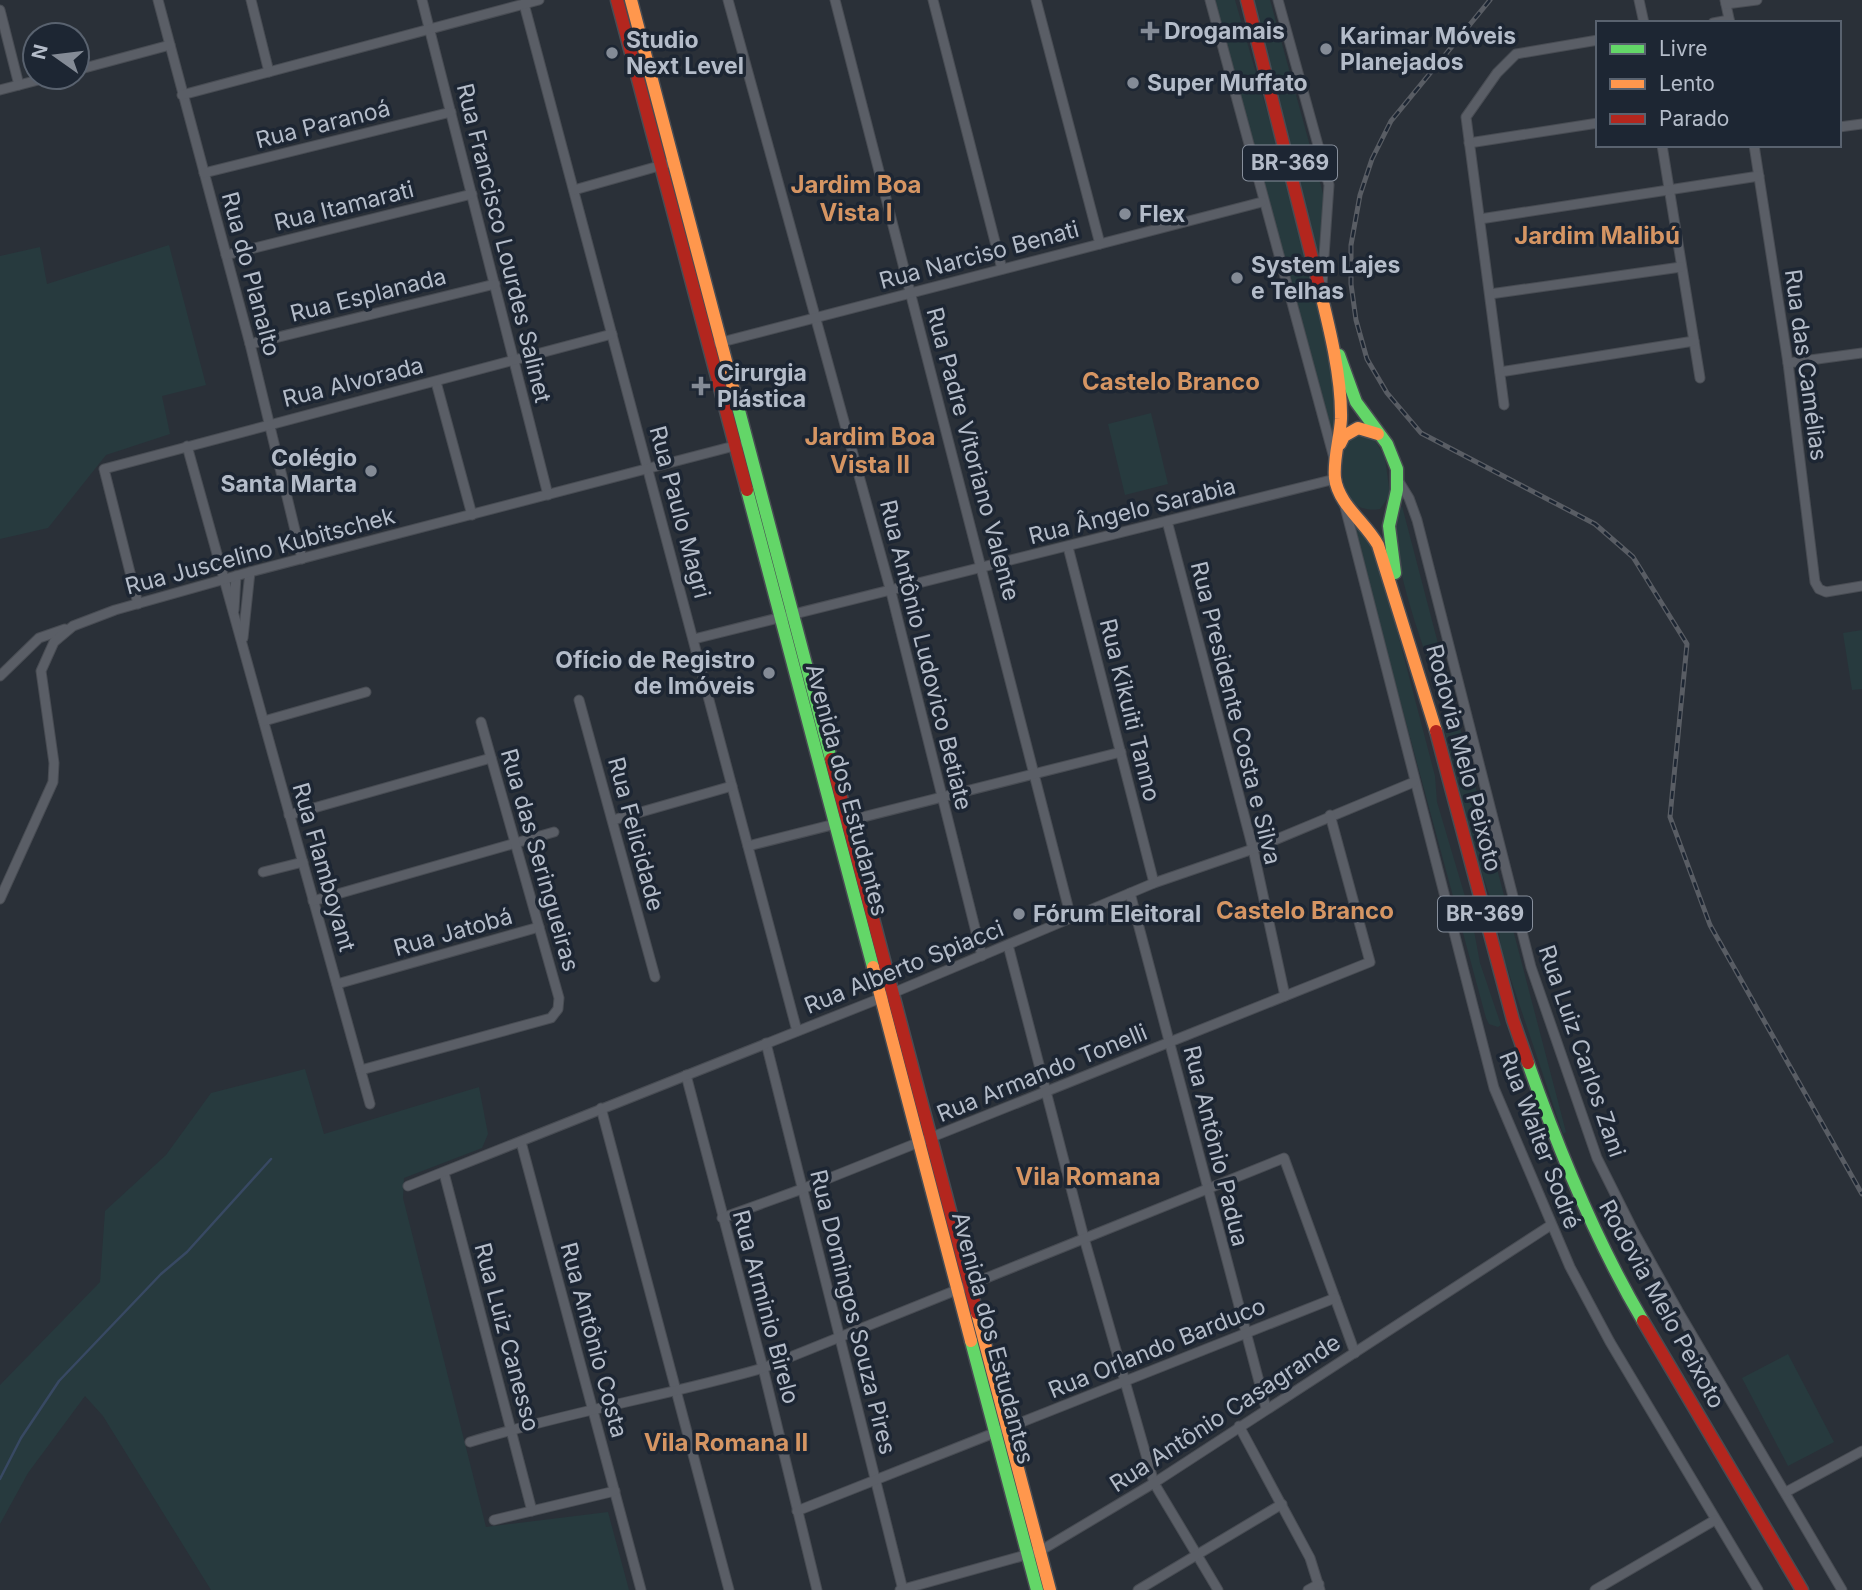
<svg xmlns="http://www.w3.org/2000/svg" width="1862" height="1590" font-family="Inter,sans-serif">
  <rect width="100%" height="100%" fill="#2a3038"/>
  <g fill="#273a3e">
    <polygon points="1215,0 1235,0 1329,327 1339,415 1335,479"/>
    <polygon points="1252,0 1270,0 1325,201 1319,273"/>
    <polygon points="169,245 206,385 162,396 170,434 106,455 48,528 0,539 0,256 40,247 47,284"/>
    <polygon points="1151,413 1168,484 1125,495 1108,424"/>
    <path d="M1358,433L1374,438L1385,458L1390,495L1380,509C1337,515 1341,469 1345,441Z"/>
    <path d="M1402,506L1566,1132L1563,1134L1501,950L1498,920L1477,859L1442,721L1446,714C1435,674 1377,538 1402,506Z"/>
    <polygon points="1352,523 1360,524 1367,530 1389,600 1435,776 1437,802 1472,920 1480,963 1501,1025 1498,1027 1489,1024 1486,1018"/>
    <polygon points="1862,630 1862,689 1852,690 1843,633"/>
    <polygon points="305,1069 324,1134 479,1087 488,1134 482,1148 404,1178 403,1198 486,1527 608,1512 629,1590 211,1590 103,1416 85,1396 28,1473 0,1524 0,1385 100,1282 105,1211 166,1155 211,1093"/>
    <polygon points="1788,1354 1834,1442 1788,1466 1742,1378"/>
  </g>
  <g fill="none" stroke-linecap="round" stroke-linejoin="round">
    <polyline stroke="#384963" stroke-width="2.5" points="0,1479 21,1438 59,1381 161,1274 187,1252 271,1159"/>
    <defs>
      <g id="street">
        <polyline points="158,0 250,344 302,559"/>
        <polyline points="251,0 269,72"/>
        <polyline points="422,0 548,495"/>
        <polyline points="728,0 891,592 982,956"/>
        <polyline points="835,0 1071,918"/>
        <polyline points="933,0 1002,269"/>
        <polyline points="1036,0 1100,244"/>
        <polyline points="1210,0 1334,458"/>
        <polyline points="1278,0 1329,185 1322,285"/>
        <polyline points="1639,0 1644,23"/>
        <polyline points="1725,0 1730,23"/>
        <polyline points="524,4 797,1031"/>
        <polyline points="1726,4 1757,0"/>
        <polyline points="0,10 19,85"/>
        <polyline points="1713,23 1729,20"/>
        <polyline points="77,70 170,45"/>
        <polyline points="0,90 50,77"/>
        <polyline points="182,95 539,0"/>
        <polyline points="1839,127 1862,124"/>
        <polyline points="1469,143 1598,123"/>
        <polyline points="1662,145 1700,378"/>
        <polyline points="1754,145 1788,363 1815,582 1819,589 1826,592 1862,586"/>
        <polyline points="204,173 451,112"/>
        <polyline points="574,190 666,164"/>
        <polyline points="1480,219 1759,176"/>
        <polyline points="226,255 472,194"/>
        <polyline points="1490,294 1681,267"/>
        <polyline points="718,343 1262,202"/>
        <polyline points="250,344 495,284"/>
        <polyline points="1788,363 1862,353"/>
        <polyline points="1500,372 1694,341"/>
        <polyline points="436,382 472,515"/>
        <polyline points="1504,405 1466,117 1497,73 1516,54 1598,40"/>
        <polyline points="187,446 370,1104"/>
        <polyline points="1398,480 1409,498 1417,520 1531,967 1597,1158 1634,1232 1678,1311 1842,1590"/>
        <polyline points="1345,507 1494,1088 1570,1267 1610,1342 1758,1590"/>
        <polyline points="1167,521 1253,849 1285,996"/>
        <polyline points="1068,547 1154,883"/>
        <polyline points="138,604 104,469 612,334"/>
        <polyline points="234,610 236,576"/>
        <polyline points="243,638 250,572"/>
        <polyline points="694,639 1335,479"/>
        <polyline points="0,676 39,638 65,629"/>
        <polyline points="579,700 655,977"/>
        <polyline points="264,721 366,692"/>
        <polyline points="289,815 491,758"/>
        <polyline points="613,820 732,786"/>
        <polyline points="748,846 1121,752"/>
        <polyline points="263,872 303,862"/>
        <polyline points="1130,893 1266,1408"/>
        <polyline points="0,899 53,782 54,763 41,671 54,642 73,626 115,610 250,572 738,445"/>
        <polyline points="313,901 554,832"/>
        <polyline points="1008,945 1084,1238 1154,1483 1218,1590"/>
        <polyline points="337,984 539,927"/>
        <polyline points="766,1043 903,1590"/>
        <polyline points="361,1070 551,1018 558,1009 559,998 481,722"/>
        <polyline points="686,1075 763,1368 817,1590"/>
        <polyline points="601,1108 729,1590"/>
        <polyline points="521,1142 641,1590"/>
        <polyline points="444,1173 532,1511"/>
        <polyline points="408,1186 881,998 1154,883 1253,849 1414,782"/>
        <polyline points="722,1218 802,1189 1370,962 1330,815"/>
        <polyline points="1239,1426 1310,1558 1320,1590"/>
        <path d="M470,1442C567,1412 666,1396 763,1368L1284,1158L1355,1353"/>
        <polyline points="1786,1492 1862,1451"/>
        <polyline points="797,1511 1335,1298"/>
        <polyline points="494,1520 615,1491"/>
        <polyline points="900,1590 1040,1551 1154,1483 1551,1225"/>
        <polyline points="1138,1590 1282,1504"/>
        <polyline points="1308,1590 1319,1584"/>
        <polyline points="1595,1590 1715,1520"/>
      </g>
      <g id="fast">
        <polyline points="1339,355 1356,402 1387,444 1397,469 1397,490 1389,526 1395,573"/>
        <polyline points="736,399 831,759"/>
        <polyline points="747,490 873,967"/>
        <path d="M1528,1063C1559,1151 1595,1240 1643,1321"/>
        <polyline points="971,1341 1037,1590"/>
      </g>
      <g id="slow">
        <polyline points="631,0 736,399"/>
        <path d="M1319,286C1329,326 1342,378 1341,419C1340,438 1333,459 1335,478C1338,504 1366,523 1378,545L1436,731"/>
        <polyline points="1340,444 1344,436 1358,428 1378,434"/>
        <polyline points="873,967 971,1341"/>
        <polyline points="977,1313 1050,1590"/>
      </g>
      <g id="jam">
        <polyline points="617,0 747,490"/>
        <polyline points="1247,0 1319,286"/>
        <polyline points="1436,731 1513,1020 1528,1063"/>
        <polyline points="831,759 977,1313"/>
        <polyline points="1643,1321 1802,1590"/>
      </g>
    </defs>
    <use href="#street" stroke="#484c53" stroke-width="11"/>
    <use href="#fast" stroke="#484c53" stroke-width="15"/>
    <use href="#slow" stroke="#484c53" stroke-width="15"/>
    <use href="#jam" stroke="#484c53" stroke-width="15"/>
    <use href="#street" stroke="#5a5e66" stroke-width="9"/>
    <use href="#fast" stroke="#63d668" stroke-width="12"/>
    <use href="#slow" stroke="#ff974d" stroke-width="12"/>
    <use href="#jam" stroke="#b3261e" stroke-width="12"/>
    <defs>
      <polyline id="rail" points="1490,0 1391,121 1372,159 1360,195 1351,245 1351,284 1356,320 1367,359 1387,393 1421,433 1595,524 1633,557 1687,644 1670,817 1710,925 1862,1194"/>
    </defs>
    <use href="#rail" stroke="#595d64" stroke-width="5"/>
    <use href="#rail" stroke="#1d2633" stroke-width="2.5" stroke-dasharray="8" stroke-linecap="butt"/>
  </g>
  <g fill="#848b96" stroke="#1d2633" stroke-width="2.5">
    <path d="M1146.5 20.5h7v7h7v7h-7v7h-7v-7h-7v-7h7z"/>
    <circle cx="1326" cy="49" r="7"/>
    <circle cx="612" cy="53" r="7"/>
    <circle cx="1133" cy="83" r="7"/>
    <circle cx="1125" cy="214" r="7"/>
    <circle cx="1237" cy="278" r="7"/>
    <path d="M697.5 375.5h7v7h7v7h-7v7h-7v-7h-7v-7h7z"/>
    <circle cx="371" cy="471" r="7"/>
    <circle cx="769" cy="673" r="7"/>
    <circle cx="1019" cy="914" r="7"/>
  </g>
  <g text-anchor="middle" stroke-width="7" stroke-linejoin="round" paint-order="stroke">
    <g fill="#1d2633" stroke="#878f9c" stroke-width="2">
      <rect x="1243" y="145.5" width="94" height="35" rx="5"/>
      <rect x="1438" y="896.5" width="94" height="35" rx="5"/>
    </g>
    <g font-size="21" font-weight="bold" fill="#b4bcc9">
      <text x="1290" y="170">BR-369</text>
      <text x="1485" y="921">BR-369</text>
    </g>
    <g font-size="23" font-weight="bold" fill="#b4bcc9" stroke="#1d2633" text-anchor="start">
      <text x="1164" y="39">Drogamais</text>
      <text x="1340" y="44">Karimar Móveis<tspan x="1340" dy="26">Planejados</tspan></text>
      <text x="626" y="48">Studio<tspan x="626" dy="26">Next Level</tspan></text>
      <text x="1147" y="91">Super Muffato</text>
      <text x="1139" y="222">Flex</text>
      <text x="1251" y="273">System Lajes<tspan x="1251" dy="26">e Telhas</tspan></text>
      <text x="717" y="381">Cirurgia<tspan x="717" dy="26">Plástica</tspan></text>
      <text x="357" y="466" text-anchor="end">Colégio<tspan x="357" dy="26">Santa Marta</tspan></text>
      <text x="755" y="668" text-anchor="end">Ofício de Registro<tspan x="755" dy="26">de Imóveis</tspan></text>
      <text x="1033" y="922">Fórum Eleitoral</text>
    </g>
    <g font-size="23" fill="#b4bcc9" stroke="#1d2633">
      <text transform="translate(323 124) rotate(-14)" y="8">Rua Paranoá</text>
      <text transform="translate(344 206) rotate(-14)" y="8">Rua Itamarati</text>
      <text transform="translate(504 243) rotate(76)" y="8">Rua Francisco Lourdes Salinet</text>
      <text transform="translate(979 255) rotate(-15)" y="8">Rua Narciso Benati</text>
      <text transform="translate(251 274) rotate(75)" y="8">Rua do Planalto</text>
      <text transform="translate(368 295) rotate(-14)" y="8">Rua Esplanada</text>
      <text transform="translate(1806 365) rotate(82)" y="8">Rua das Camélias</text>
      <text transform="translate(353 382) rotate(-14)" y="8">Rua Alvorada</text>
      <text transform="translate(973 454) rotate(75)" y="8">Rua Padre Vitoriano Valente</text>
      <text transform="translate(1132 511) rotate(-14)" y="8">Rua Ângelo Sarabia</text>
      <text transform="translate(680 512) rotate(75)" y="8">Rua Paulo Magri</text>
      <text transform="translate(260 551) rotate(-15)" y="8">Rua Juscelino Kubitschek</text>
      <text transform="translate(926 655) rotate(76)" y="8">Rua Antônio Ludovico Betiate</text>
      <text transform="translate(1130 710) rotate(76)" y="8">Rua Kikuiti Tanno</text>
      <text transform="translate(1236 713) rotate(76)" y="8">Rua Presidente Costa e Silva</text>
      <text transform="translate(1464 758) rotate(75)" y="8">Rodovia Melo Peixoto</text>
      <text transform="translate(847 790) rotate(75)" y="8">Avenida dos Estudantes</text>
      <text transform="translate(636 834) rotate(75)" y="8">Rua Felicidade</text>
      <text transform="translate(540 860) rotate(74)" y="8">Rua das Seringueiras</text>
      <text transform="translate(324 867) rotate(74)" y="8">Rua Flamboyant</text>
      <text transform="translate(453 932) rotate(-16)" y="8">Rua Jatobá</text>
      <text transform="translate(904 967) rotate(-22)" y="8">Rua Alberto Spiacci</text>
      <text transform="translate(1582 1051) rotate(71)" y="8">Rua Luiz Carlos Zani</text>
      <text transform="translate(1042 1073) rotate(-22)" y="8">Rua Armando Tonelli</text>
      <text transform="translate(1540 1140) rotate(69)" y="8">Rua Walter Sodré</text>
      <text transform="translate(1216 1146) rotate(76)" y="8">Rua Antônio Padua</text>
      <text transform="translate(1662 1304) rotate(61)" y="8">Rodovia Melo Peixoto</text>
      <text transform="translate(766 1307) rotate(75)" y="8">Rua Arminio Birelo</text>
      <text transform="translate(853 1312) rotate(76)" y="8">Rua Domingos Souza Pires</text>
      <text transform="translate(507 1337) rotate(75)" y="8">Rua Luiz Canesso</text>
      <text transform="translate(993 1338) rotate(75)" y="8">Avenida dos Estudantes</text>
      <text transform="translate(594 1340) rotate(75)" y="8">Rua Antônio Costa</text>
      <text transform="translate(1157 1348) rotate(-22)" y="8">Rua Orlando Barduco</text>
      <text transform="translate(1225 1413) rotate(-33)" y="8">Rua Antônio Casagrande</text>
    </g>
    <g font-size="24" font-weight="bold" fill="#d59563" stroke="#1d2633">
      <text x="856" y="193">Jardim Boa<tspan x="856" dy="28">Vista I</tspan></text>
      <text x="1597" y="244">Jardim Malibú</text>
      <text x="1171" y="390">Castelo Branco</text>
      <text x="870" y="445">Jardim Boa<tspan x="870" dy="28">Vista II</tspan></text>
      <text x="1305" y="919">Castelo Branco</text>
      <text x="1088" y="1185">Vila Romana</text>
      <text x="726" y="1451">Vila Romana II</text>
    </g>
  </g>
  <rect x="1596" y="21" width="245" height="126" fill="#1d2633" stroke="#59626f" stroke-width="2"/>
  <rect x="1610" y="44" width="35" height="10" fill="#63d668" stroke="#59626f" stroke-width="2"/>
  <text x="1659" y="56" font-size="21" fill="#b4bcc9">Livre</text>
  <rect x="1610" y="79" width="35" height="10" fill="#ff974d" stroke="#59626f" stroke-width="2"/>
  <text x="1659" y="91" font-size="21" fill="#b4bcc9">Lento</text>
  <rect x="1610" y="114" width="35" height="10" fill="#b3261e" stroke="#59626f" stroke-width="2"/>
  <text x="1659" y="126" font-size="21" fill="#b4bcc9">Parado</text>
  <g transform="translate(56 56) rotate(284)"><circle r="33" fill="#1d2633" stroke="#59626f" stroke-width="2"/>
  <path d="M0-5L12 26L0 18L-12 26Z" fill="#848b96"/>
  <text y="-10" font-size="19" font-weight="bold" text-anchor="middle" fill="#b4bcc9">N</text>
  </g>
</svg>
